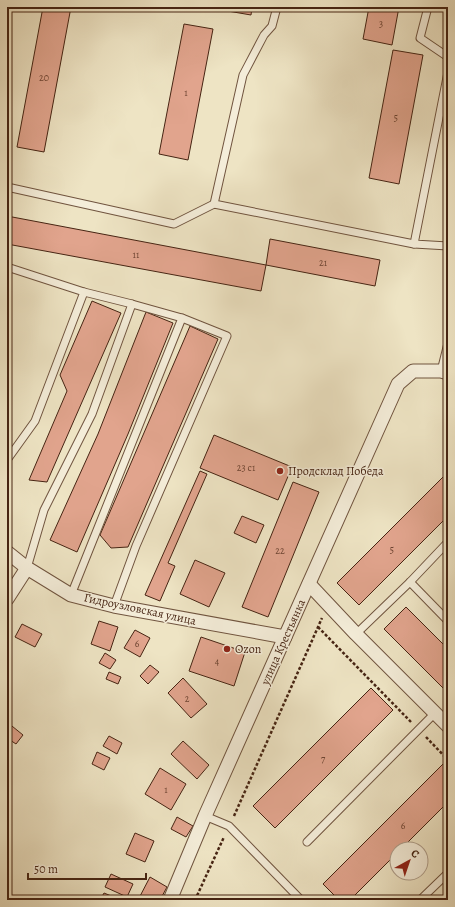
<svg xmlns="http://www.w3.org/2000/svg" width="455" height="907" font-family="Alegreya,serif">
  <rect width="100%" height="100%" fill="#eee4c4"/>
  <filter id="stains"><feTurbulence type="fractalNoise" baseFrequency=".005" numOctaves="4"/><feColorMatrix values="0 0 0 0 .2 0 0 0 0 .09 0 0 0 0 .02 0 0 0 .5 -.17"/></filter>
  <radialGradient id="worn" r=".72"><stop offset=".6" stop-color="#630" stop-opacity="0"/><stop offset="1" stop-color="#630" stop-opacity=".3"/></radialGradient>
  <g fill="#e1a48d" stroke="#462413">
    <polygon points="43,7 71,7 44,152 17,147"/>
    <polygon points="222,7 252,7 251,15 222,10"/>
    <polygon points="369,7 399,7 392,45 363,39"/>
    <polygon points="184,24 213,29 188,160 159,154"/>
    <polygon points="393,50 423,55 399,184 369,178"/>
    <polygon points="7,216 266,265 261,291 7,244"/>
    <polygon points="270,239 380,260 375,286 266,265"/>
    <polygon points="92,301 121,313 47,482 29,480 67,391 60,375"/>
    <polygon points="146,312 173,323 128,434 77,552 50,540 98,434"/>
    <polygon points="190,326 218,339 128,547 111,548 100,535"/>
    <polygon points="214,435 292,467 278,500 200,468"/>
    <polygon points="200,471 207,474 168,563 175,566 160,601 145,595"/>
    <polygon points="448,472 448,516 359,605 337,583"/>
    <polygon points="293,482 319,492 268,617 242,607"/>
    <polygon points="242,516 264,525 256,543 234,533"/>
    <polygon points="195,560 225,573 209,607 180,594"/>
    <polygon points="406,607 448,649 448,693 384,629"/>
    <polygon points="99,621 118,627 110,651 91,644"/>
    <polygon points="22,624 42,634 35,647 15,637"/>
    <polygon points="135,630 150,638 140,657 124,648"/>
    <polygon points="201,637 245,652 234,686 189,671"/>
    <polygon points="105,653 116,660 110,669 99,663"/>
    <polygon points="150,665 159,672 148,684 140,676"/>
    <polygon points="109,672 121,677 118,684 106,679"/>
    <polygon points="183,678 207,704 191,718 168,693"/>
    <polygon points="371,688 393,710 275,828 253,806"/>
    <polygon points="7,722 23,735 16,744 7,738"/>
    <polygon points="109,736 122,743 117,754 103,746"/>
    <polygon points="183,741 209,765 197,779 171,754"/>
    <polygon points="97,752 110,758 104,770 92,764"/>
    <polygon points="444,763 448,767 448,802 401,849 397,849 397,853 350,900 339,900 323,884"/>
    <polygon points="160,768 186,784 171,810 145,794"/>
    <polygon points="177,817 193,826 186,837 171,829"/>
    <polygon points="135,833 154,841 145,862 126,854"/>
    <polygon points="111,874 133,884 127,897 105,887"/>
    <polygon points="150,877 167,887 160,900 138,900"/>
    <polygon points="104,893 121,900 100,900"/>
  </g>
  <g fill="none" stroke-linecap="round" stroke-linejoin="round">
    <defs>
      <g id="service">
        <polyline points="428,7 420,38 448,57"/>
        <polyline points="448,72 414,244 448,246"/>
        <polyline points="7,187 174,224 214,204 414,244"/>
        <polyline points="214,204 243,75 264,35 272,26 277,7"/>
        <polyline points="7,267 84,292 35,421 7,460"/>
        <polyline points="84,292 132,304 182,318 227,336 136,546 114,606"/>
        <polyline points="441,371 448,343"/>
        <polyline points="27,568 44,510 92,414 132,304"/>
        <polyline points="410,582 448,621"/>
        <polyline points="71,595 182,318"/>
        <polyline points="356,634 410,582 448,542"/>
        <polyline points="205,816 229,826 301,900"/>
        <polyline points="307,842 435,713"/>
        <polyline points="420,900 448,873"/>
      </g>
      <g id="minor">
        <polyline points="7,552 27,568 71,595 114,606 285,637"/>
        <polyline points="309,584 356,634 448,726"/>
        <polyline points="7,599 27,568"/>
        <polyline points="170,900 205,816 398,384 413,371 441,371 448,373"/>
      </g>
    </defs>
    <use href="#service" stroke="#70543f" stroke-width="9"/>
    <use href="#minor" stroke="#70543f" stroke-width="15"/>
    <g stroke="#462413" stroke-width="2.5" stroke-dasharray="3 2" stroke-linecap="butt">
      <polyline points="318,627 411,722"/>
      <polyline points="426,737 448,760"/>
      <polyline points="234,816 322,618"/>
      <polyline points="195,900 224,837"/>
    </g>
    <use href="#service" stroke="#f4edd9" stroke-width="7"/>
    <use href="#minor" stroke="#f4edd9" stroke-width="13"/>
  </g>
  <g fill="#8f2418" stroke="#f4edd9" stroke-width="1.5">
    <circle cx="280" cy="471" r="4"/>
    <circle cx="227" cy="649" r="4"/>
  </g>
  <g text-anchor="middle" stroke-width="3" stroke-linejoin="round" paint-order="stroke">
    <g font-size="10" fill="#6d4432">
      <text x="381" y="27">3</text>
      <text x="44" y="81">20</text>
      <text x="186" y="96">1</text>
      <text x="396" y="121">5</text>
      <text x="136" y="258">11</text>
      <text x="323" y="266">21</text>
      <text x="246" y="471">23 с1</text>
      <text x="392" y="553">5</text>
      <text x="280" y="554">22</text>
      <text x="137" y="647">6</text>
      <text x="217" y="665">4</text>
      <text x="187" y="702">2</text>
      <text x="323" y="762">7</text>
      <text x="166" y="793">1</text>
      <text x="403" y="829">6</text>
    </g>
    <g font-size="12" fill="#462413" stroke="#f4edd9" text-anchor="start">
      <text x="288" y="475">Продсклад Победа</text>
      <text x="235" y="653">Ozon</text>
    </g>
    <g font-size="12" fill="#462413" stroke="#f4edd9">
      <text transform="translate(140 609) rotate(12)" y="4">Гидроузловская улица</text>
      <text transform="translate(283 642) rotate(-66)" y="4">улица Крестьянка</text>
    </g>
  </g>
  <rect width="455" height="907" fill="none" stroke="#eee4c4" stroke-width="24"/>
  <rect x="8" y="8" width="439" height="891" fill="none" stroke="#462413" stroke-width="2"/>
  <rect x="12" y="12" width="431" height="883" fill="none" stroke="#462413"/>
  <g transform="translate(409 861) rotate(40)"><circle r="19" fill="#f4edd9" stroke="#ae9d8a"/>
  <path d="M0-3L7 15L0 10L-7 15Z" fill="#8f2418"/>
  <text y="-6" font-size="11" font-weight="bold" text-anchor="middle" fill="#462413">С</text>
  </g>
  <path d="M28 873v6h118v-6" fill="none" stroke="#462413" stroke-width="2"/>
  <text x="34" y="873" font-size="12" fill="#462413" stroke="#f4edd9" stroke-width="3" paint-order="stroke">50 m</text>
  <rect width="100%" height="100%" filter="url(#stains)"/>
  <rect width="100%" height="100%" fill="url(#worn)"/>
</svg>
